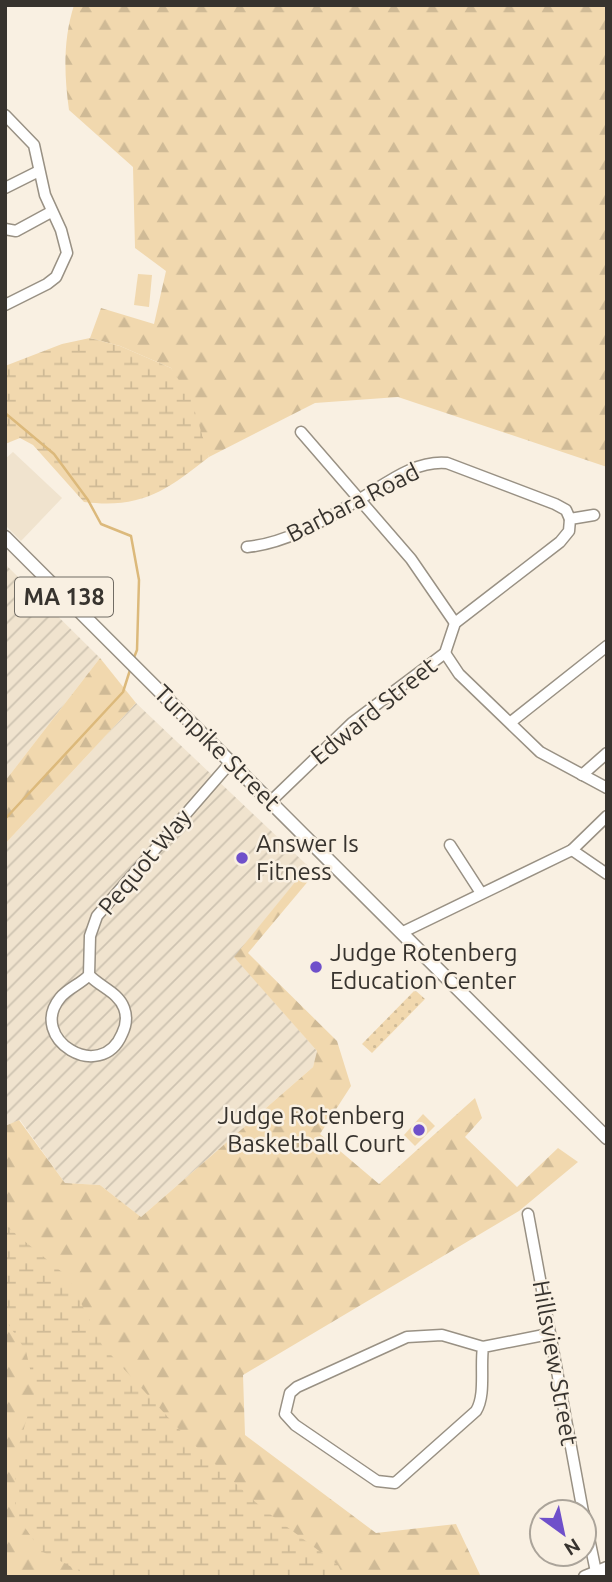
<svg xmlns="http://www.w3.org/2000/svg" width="612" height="1582" font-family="Ubuntu,sans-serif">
  <defs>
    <pattern id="industrial-furrows" width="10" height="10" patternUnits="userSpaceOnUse" patternTransform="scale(1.75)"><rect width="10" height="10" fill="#f0e3ce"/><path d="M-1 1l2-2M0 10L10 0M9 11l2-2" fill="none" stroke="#cec3b1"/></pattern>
    <pattern id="grass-dots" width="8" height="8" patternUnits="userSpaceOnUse" patternTransform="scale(1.75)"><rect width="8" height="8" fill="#f1d8ae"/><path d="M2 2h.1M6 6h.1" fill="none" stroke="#cfba96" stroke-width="1.8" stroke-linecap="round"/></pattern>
    <pattern id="forest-firs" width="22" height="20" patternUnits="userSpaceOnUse" patternTransform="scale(1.75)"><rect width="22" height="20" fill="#f1d8ae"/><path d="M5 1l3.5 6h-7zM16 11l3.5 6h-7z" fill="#cfba96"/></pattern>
    <pattern id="wetland-marsh" width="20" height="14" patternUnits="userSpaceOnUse" patternTransform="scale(1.75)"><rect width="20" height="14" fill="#f1d8ae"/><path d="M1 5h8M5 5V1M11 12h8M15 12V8" fill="none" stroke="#cfba96"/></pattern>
  </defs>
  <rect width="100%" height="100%" fill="#f9f0e2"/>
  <polygon fill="#f0e3ce" points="13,452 62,498 21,541 5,525 5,459"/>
  <g fill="url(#industrial-furrows)">
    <polygon points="7,566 100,658 5,781 5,567"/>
    <polygon points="136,703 308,866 235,957 317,1051 313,1067 141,1217 100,1185 65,1183 20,1120 5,1126 5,844"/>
  </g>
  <polygon fill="url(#grass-dots)" points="415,990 425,999 372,1053 362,1044"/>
  <g fill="url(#forest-firs)">
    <path d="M74,5H607V467L398,397L315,403L209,457L171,368L120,346L90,338L101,308L154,324L166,271L135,248L133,167L69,110C64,74 63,40 74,5Z"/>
    <polygon points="100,658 136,703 5,844 5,781"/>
    <polygon points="308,866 315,873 248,953 337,1041 351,1086 320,1134 379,1184 475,1098 482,1118 465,1137 517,1187 558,1148 578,1162 519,1211 243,1375 245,1435 376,1533 456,1524 481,1577 6,1577 5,1126 19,1120 65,1183 100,1185 141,1217 313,1067 317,1051 234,957"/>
  </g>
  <g fill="url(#wetland-marsh)">
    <path d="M90,338L120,346L171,368L191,399L209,457C166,491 141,509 84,502L33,445L20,438L5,444V366L62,344Z"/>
    <polygon points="5,1225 68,1277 102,1345 187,1438 263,1509 338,1565 344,1577 91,1577 41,1551 15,1513 16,1455 35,1391 26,1351 5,1319"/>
  </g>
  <g fill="#f1d8ae">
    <polygon points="138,274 152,275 149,307 134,305"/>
    <polygon points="423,1114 435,1126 415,1146 404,1135"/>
  </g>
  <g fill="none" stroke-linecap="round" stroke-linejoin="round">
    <g stroke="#dcb97b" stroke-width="2.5">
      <polyline points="5,413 54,454 88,500 101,524 131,536 139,580 137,650 133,660"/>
      <polyline points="5,819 123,692 130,670"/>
    </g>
    <defs>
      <g id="minor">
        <polyline points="5,115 34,145 45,195 61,230 67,253 56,277 47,284 5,305"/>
        <polyline points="5,188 39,171"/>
        <polyline points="5,229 16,231 51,212"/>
        <polyline points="301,432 411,559 455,623"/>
        <path d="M247,547C288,543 324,520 360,499C387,483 415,460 447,463L555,504L566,510L570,519"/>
        <polyline points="445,653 459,674 540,752 607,788"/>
        <polyline points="511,722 607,646"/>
        <polyline points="582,775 607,753"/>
        <polyline points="270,802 352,723 445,653 455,623 560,542 569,531 570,519 594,515"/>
        <polyline points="450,845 481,893"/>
        <polyline points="572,850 607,874"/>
        <polyline points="403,932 572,850 607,816"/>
        <path d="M89,975C100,987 118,992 124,1008C127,1016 126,1026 122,1034C101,1084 27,1039 60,998C68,988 81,984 89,975L90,936L97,916L231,762"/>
        <polyline points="528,1214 583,1512"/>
        <path d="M483,1347L442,1335L407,1337L297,1387L290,1393L285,1414L295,1425L377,1481L395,1483L476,1411C486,1395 480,1367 483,1347L549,1334"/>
        <polyline points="584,1514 596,1572"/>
      </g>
      <g id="major">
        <polyline points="5,537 607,1138"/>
        <polyline points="585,1577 607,1568"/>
      </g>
    </defs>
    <use href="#minor" stroke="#999184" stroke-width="13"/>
    <use href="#major" stroke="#999184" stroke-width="15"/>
    <use href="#minor" stroke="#fff" stroke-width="10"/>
    <use href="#major" stroke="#fff" stroke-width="12"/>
  </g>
  <g fill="#6f50ca" stroke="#f9f0e2" stroke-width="2.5">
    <circle cx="242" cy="858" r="7"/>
    <circle cx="316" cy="967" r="7"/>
    <circle cx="419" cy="1130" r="7"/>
  </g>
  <g text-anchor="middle" stroke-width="5" stroke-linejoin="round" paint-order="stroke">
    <rect fill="#f9f0e2" stroke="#716c64" stroke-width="2" x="15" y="577.5" width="98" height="39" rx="5"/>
    <g font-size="23" font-weight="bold" fill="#37332e">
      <text x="64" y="605">MA 138</text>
    </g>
    <g font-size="24" fill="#37332e" stroke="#f9f0e2">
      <text transform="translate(353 503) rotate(-27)" y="8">Barbara Road</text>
      <text transform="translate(374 711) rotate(-39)" y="8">Edward Street</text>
      <text transform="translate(217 748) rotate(45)" y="8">Turnpike Street</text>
      <text transform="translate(145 862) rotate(-50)" y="8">Pequot Way</text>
      <text transform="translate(555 1363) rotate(80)" y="8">Hillsview Street</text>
    </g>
    <g font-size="24" fill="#37332e" stroke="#f9f0e2" text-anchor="start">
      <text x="256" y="852">Answer Is<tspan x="256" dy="28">Fitness</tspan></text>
      <text x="330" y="961">Judge Rotenberg<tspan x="330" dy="28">Education Center</tspan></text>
      <text x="405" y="1124" text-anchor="end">Judge Rotenberg<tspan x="405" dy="28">Basketball Court</tspan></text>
    </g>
  </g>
  <rect width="612" height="1582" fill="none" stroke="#37332e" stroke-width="14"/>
  <g transform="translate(563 1533) rotate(147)"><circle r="33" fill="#f9f0e2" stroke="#aba49a" stroke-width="2"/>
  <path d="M0-5L12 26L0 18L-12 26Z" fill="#6f50ca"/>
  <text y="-10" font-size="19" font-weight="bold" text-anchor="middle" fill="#37332e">N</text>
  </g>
</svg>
